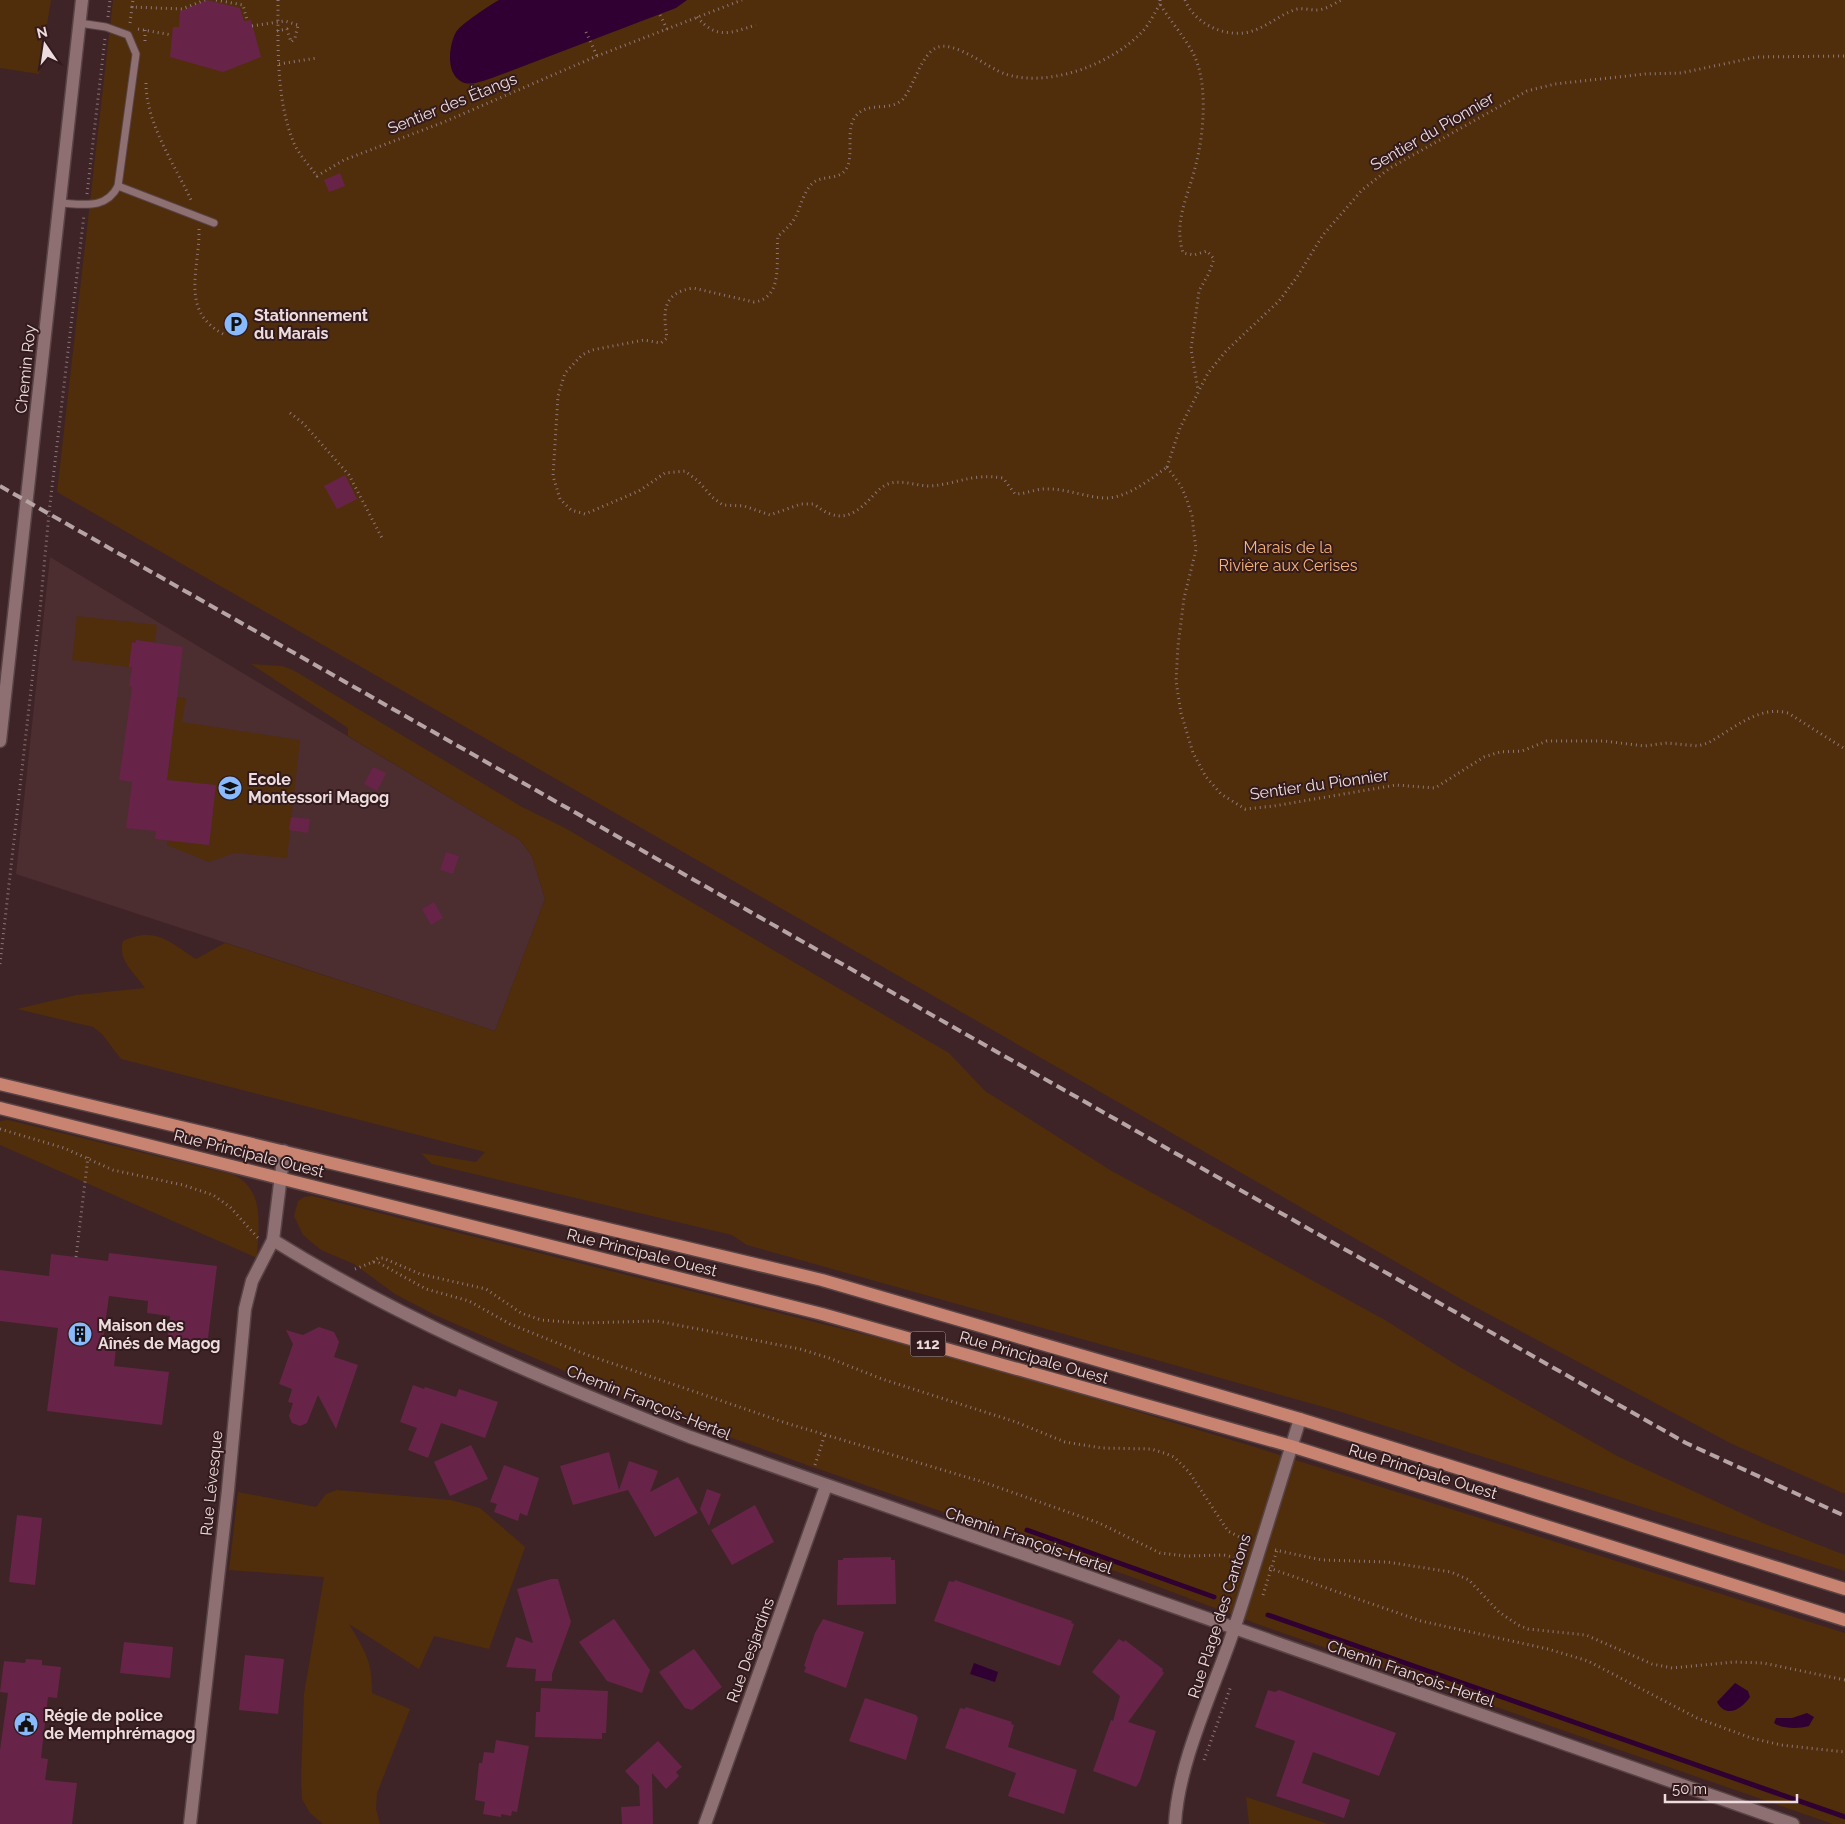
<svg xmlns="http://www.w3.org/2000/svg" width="1845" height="1824" font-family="Raleway,sans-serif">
  <rect width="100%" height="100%" fill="#3e2426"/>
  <polygon fill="#4c2d30" points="50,557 520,840 532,856 545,899 495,1031 16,874"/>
  <g fill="#502e0b">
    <polygon points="0,0 51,0 39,74 0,68"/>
    <polygon points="113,0 1845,0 1845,1494 1730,1443 1464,1301 57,492"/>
    <polygon points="77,616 157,625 155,642 136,640 136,643 132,643 129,667 72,660"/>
    <path d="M251,664L282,666L293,670L522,807L565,828L949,1053L985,1091L1110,1170L1385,1320L1458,1366L1619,1457L1765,1524L1845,1555V1571L1338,1411L747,1245L732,1235L432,1164L421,1153L476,1162L485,1152L121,1059L102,1034L93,1027L17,1009L76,995L145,988C135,973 117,960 123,941C156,926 169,942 196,959L225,943L495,1031L545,899L532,856L520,840L348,736V728Z"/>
    <polygon points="177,697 186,698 182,722 300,740 287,858 235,853 209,862 167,845 167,840 209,845 216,786 167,780"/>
    <path d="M8,1120L234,1175C266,1191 258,1227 257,1258L0,1145V1121Z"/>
    <polygon points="312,1196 970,1361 1248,1445 1845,1633 1845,1824 1833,1824 1263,1626 1135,1578 807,1465 682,1420 576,1376 435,1315 395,1294 354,1264 321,1250 303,1235 294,1216 298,1201 304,1197"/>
    <path d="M337,1490L451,1500L480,1508L525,1547L489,1649L434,1636L419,1669L349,1624C365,1652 372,1659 372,1693L410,1709L377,1793L376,1809L380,1824H323L310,1813L302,1799L301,1780L304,1694L324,1577L229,1570L238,1492L316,1507L326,1494Z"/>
    <polygon points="1246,1797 1328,1824 1249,1824"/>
  </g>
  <g fill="#300032">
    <path d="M499,0H687L676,8L492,78C483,81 471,86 462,82C445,74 449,45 456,32C461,24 490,5 499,0Z"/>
    <polygon points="974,1663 998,1672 995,1682 970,1674"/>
    <path d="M1735,1683L1748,1691L1750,1697C1742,1709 1726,1719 1717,1702Z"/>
    <path d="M1807,1713L1814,1717L1809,1726C1799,1729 1782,1729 1774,1723L1776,1718H1792Z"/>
  </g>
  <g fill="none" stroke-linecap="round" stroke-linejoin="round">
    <g stroke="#300032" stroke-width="5">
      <polyline points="1027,1530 1214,1597"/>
      <polyline points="1268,1615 1845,1817"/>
    </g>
  </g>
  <g fill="#672448">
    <polygon points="207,0 240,8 244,21 251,20 261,57 223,72 170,57 173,27 179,27 180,11"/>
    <polygon points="340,173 345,186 329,192 324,180"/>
    <polygon points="345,475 357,499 337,509 324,486"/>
    <polygon points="136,640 183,647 167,780 216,785 209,845 155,839 156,831 126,828 132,782 119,780 132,687 129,686 132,667 129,667 132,642 136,643"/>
    <polygon points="373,767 386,773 377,791 364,784"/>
    <polygon points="291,817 310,819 308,833 289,830"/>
    <polygon points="446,852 459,856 453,874 440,870"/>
    <polygon points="434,902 443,918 431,925 422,909"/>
    <polygon points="109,1253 217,1266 207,1346 167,1341 170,1316 147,1313 148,1301 109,1296 102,1346 116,1348 114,1366 169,1372 162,1425 47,1411 58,1328 0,1321 0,1270 49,1276 51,1254 108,1261"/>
    <polygon points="319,1327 334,1332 339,1342 334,1357 358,1365 336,1429 318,1395 307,1423 300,1426 292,1423 289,1416 293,1403 288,1402 292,1389 279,1384 293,1344 286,1330 303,1335"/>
    <polygon points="413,1385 424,1389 425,1387 456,1397 459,1389 498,1402 485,1438 441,1423 428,1458 408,1450 417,1428 400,1422"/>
    <polygon points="471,1445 488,1479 450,1496 434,1462"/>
    <polygon points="609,1452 619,1490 629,1461 658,1471 650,1492 678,1477 698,1513 655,1537 628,1490 573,1505 560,1466"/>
    <polygon points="504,1465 539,1478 527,1516 520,1513 518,1521 494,1512 497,1504 490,1502"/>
    <polygon points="707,1489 721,1494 709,1526 700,1509"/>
    <polygon points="755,1505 774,1542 732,1565 711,1530"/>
    <polygon points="17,1515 42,1518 35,1585 9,1582"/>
    <polygon points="891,1557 891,1560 895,1560 896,1604 837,1605 838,1560 843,1560 843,1558"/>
    <polygon points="551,1579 558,1579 571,1622 552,1674 552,1681 535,1681 536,1669 506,1667 516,1637 533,1643 517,1589"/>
    <polygon points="955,1580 1072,1621 1071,1623 1074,1624 1060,1666 934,1621 949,1581 954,1582"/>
    <polygon points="614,1619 650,1670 642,1693 607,1681 579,1642"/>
    <polygon points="823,1619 864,1632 846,1688 804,1672 806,1667 804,1666 815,1633"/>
    <polygon points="1119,1639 1124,1642 1125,1640 1147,1657 1163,1669 1162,1671 1164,1673 1128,1722 1156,1731 1140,1781 1136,1787 1093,1771 1111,1720 1113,1721 1120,1696 1092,1672"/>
    <polygon points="124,1642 173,1647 170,1678 120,1673"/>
    <polygon points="694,1649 722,1687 692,1710 685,1708 659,1672"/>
    <polygon points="245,1655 284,1659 278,1714 239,1710"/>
    <polygon points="26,1659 42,1660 42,1665 61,1667 57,1698 48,1697 41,1758 48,1759 45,1780 77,1783 72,1824 0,1824 0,1750 8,1693 0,1692 4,1661 25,1663"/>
    <polygon points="541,1688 608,1691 606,1733 602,1733 602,1739 535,1737 536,1712 540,1712"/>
    <polygon points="1268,1690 1275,1692 1279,1690 1396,1733 1379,1776 1313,1752 1302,1783 1350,1800 1344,1818 1276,1796 1295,1741 1255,1727"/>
    <polygon points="865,1698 916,1715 918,1718 906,1760 849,1741"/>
    <polygon points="966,1707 1012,1722 1011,1724 1014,1725 1008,1747 1077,1770 1064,1814 1008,1796 1016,1773 945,1748 960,1708 965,1709"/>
    <polygon points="496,1740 529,1746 517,1812 512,1811 511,1816 501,1814 501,1817 483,1814 485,1802 475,1800 479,1763 482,1763 484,1752 494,1753"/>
    <polygon points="658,1741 682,1767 676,1772 679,1776 666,1789 652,1773 653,1824 622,1824 621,1807 640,1806 639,1786 625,1771"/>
  </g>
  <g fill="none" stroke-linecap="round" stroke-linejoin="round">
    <defs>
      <g id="lane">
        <polyline points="118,186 214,223"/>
        <path d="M60,203C83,204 106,210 118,186L136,54L128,35L106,27L79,23"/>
      </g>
      <g id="street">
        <path d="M273,1240C403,1321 547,1381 690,1437L1793,1824"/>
        <polyline points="190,1824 228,1490 245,1309 252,1281 273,1240 284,1151"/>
        <polyline points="705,1824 826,1486"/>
        <path d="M1175,1824C1178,1762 1214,1689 1234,1629C1257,1559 1278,1489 1300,1419"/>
      </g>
      <polyline id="secondary" points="0,741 82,0"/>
      <g id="primary">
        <polyline points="0,1084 822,1280 1300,1419 1845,1589"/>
        <polyline points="0,1108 822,1314 1291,1446 1845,1620"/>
      </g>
    </defs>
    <use href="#lane" stroke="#584345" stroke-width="9"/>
    <use href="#street" stroke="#584345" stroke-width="15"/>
    <use href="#secondary" stroke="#584345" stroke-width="15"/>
    <use href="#primary" stroke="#584345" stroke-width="15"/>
    <g stroke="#8d7779" stroke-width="3" stroke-dasharray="1 4" stroke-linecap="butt">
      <polyline points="216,0 243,5 247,20"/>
      <path d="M278,0C278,46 276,98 293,141C298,154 309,165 317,176L344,160L444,122L597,56L742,0"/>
      <path d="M1160,0V4C1170,21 1185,37 1194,55C1208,84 1204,133 1196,164C1189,195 1173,220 1183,253L1194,255L1207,251L1214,259L1209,273L1199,291L1191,349L1198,390"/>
      <path d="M1185,0C1194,23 1224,38 1249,32C1265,28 1278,16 1294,10C1301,7 1309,10 1316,10C1325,10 1334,4 1341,0"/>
      <path d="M1160,4C1154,14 1149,25 1141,33C1110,65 1048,88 1005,74C988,68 953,39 936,48C921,55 914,86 903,99C889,113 868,100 855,117C846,130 853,150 848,165C842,182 823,174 813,183C804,190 801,206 796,216C792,224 785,230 778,236C775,257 785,298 754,302L693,288C662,293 663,312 667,338L661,343L644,340L592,350L582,355L565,373L558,396L553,476L560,499L571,510L585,514L639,491L665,473L685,471L698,481L712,497L723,505L744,506L770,515L801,504H814C836,522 851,519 870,499C875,494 880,487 888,484C901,479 916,486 930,486C958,484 971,473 1003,478L1015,494C1026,494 1035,489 1045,489C1065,488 1088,498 1106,498C1127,498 1151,479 1167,467"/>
      <polyline points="132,7 133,0"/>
      <polyline points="660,15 667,29"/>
      <polyline points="108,17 110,0"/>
      <path d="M697,17C717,40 730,33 756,25"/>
      <polyline points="130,23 132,7 182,9 205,0"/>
      <polyline points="138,29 172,35"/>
      <polyline points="145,30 145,41"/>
      <polyline points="277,31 287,29 291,42 295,38 298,25"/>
      <polyline points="586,32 597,56"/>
      <polyline points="279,64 317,58"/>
      <path d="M146,83C146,124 175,165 192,202"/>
      <polyline points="87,194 105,38"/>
      <path d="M199,229C200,269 179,310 223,334"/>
      <polyline points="290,413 303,423 349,475 383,540"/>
      <path d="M1167,467L1181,486L1187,500L1192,516L1196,550L1184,598L1178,646L1176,681L1181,713L1193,753L1206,777L1221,794L1245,809L1274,806L1396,785L1435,788L1484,757L1500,752L1522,751L1547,741H1604L1644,746L1667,743L1698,746L1708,743C1733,729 1759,705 1788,713L1845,749"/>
      <polyline points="1167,467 1180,428 1208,373 1226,351 1279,301 1297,277 1323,235 1362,190 1390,168 1527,91 1555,84 1645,74 1681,73 1757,57 1845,56"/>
      <polyline points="0,964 40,610 49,513 84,215"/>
      <polyline points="0,1129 64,1148 113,1170 183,1185 213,1195 230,1207 258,1238"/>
      <polyline points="76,1257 88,1157"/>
      <polyline points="373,1262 378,1258 383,1258 420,1274 486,1289 521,1313 541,1320 580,1323 657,1321 800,1349 829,1358 882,1379 1016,1422 1065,1442 1102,1448 1151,1449 1164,1453 1174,1457 1189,1472 1228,1531 1247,1541"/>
      <polyline points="355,1269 373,1262 379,1263 426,1289 469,1301 510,1324 582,1353 786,1423 983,1482 1099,1523 1160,1553 1186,1556 1224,1555 1241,1559"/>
      <polyline points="815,1465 825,1434"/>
      <polyline points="1275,1550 1322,1560 1387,1562 1451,1572 1469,1580 1499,1612 1518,1625 1528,1629 1586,1635 1652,1664 1672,1668 1734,1662 1763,1663 1845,1680"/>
      <polyline points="1269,1568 1421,1621 1548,1649 1588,1661 1697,1718 1751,1738 1781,1745 1845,1752"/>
      <polyline points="1263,1595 1277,1550"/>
      <polyline points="1204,1760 1231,1686"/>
    </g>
    <use href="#lane" stroke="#8e7072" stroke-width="7"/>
    <use href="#street" stroke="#8e7072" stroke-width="12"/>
    <use href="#secondary" stroke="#8e7072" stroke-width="12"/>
    <use href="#primary" stroke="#c98371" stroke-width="12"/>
    <polyline stroke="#b7a4a5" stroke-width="4" stroke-dasharray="10 5" stroke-linecap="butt" points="0,486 1686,1443 1845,1516"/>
    <polyline stroke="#8d7779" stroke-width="3" stroke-dasharray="1 4" stroke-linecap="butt" points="252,26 285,21 298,25"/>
  </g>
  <defs>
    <symbol id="parking-disc" viewBox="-11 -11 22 22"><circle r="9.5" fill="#88bafc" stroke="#331b1d"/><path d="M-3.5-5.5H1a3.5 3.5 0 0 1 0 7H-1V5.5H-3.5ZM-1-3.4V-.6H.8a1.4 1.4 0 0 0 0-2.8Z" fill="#111"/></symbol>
    <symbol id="school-disc" viewBox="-11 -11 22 22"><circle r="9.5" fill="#88bafc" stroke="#331b1d"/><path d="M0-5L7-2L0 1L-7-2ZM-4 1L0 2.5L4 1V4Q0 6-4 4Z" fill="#111"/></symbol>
    <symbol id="building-disc" viewBox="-11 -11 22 22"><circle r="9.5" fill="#88bafc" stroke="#331b1d"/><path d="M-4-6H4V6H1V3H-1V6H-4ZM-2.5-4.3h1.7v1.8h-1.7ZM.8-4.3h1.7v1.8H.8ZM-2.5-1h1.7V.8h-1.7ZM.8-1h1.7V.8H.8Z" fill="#111"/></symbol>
    <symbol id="civic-disc" viewBox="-11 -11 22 22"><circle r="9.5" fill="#88bafc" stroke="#331b1d"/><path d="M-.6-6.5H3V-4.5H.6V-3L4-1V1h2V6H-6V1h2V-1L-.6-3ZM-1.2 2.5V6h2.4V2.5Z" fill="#111"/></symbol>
  </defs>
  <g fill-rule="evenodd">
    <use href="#parking-disc" x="222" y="310" width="28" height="28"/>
    <use href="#school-disc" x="216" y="774" width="28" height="28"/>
    <use href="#building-disc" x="66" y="1320" width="28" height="28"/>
    <use href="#civic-disc" x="12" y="1710" width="28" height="28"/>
  </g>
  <g text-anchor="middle" stroke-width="4" stroke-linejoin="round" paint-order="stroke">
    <rect fill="#331b1d" stroke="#b5a2a3" stroke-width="1" x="910.5" y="1331.5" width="35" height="25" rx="4"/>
    <g font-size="15" font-weight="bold" fill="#eddcdd">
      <text x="928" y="1349">112</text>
    </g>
    <g font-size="16" fill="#eddcdd" stroke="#331b1d">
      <text transform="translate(452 103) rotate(-22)" y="6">Sentier des Étangs</text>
      <text transform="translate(1432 131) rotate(-30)" y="6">Sentier du Pionnier</text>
      <text transform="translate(25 369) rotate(-84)" y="6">Chemin Roy</text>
      <text transform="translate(1319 784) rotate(-8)" y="6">Sentier du Pionnier</text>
      <text transform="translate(249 1153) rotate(14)" y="6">Rue Principale Ouest</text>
      <text transform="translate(642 1252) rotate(14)" y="6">Rue Principale Ouest</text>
      <text transform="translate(1034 1357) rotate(16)" y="6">Rue Principale Ouest</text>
      <text transform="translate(649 1402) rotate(22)" y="6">Chemin François-Hertel</text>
      <text transform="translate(1423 1471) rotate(17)" y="6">Rue Principale Ouest</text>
      <text transform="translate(211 1483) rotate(-84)" y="6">Rue Lévesque</text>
      <text transform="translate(1029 1540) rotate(19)" y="6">Chemin François-Hertel</text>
      <text transform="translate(1219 1616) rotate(-72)" y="6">Rue Plage des Cantons</text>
      <text transform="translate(750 1650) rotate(-70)" y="6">Rue Desjardins</text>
      <text transform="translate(1411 1673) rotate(19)" y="6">Chemin François-Hertel</text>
    </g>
    <g font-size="16" font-weight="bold" fill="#eddcdd" stroke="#331b1d" text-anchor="start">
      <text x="254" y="321">Stationnement<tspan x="254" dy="18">du Marais</tspan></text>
      <text x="248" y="785">Ecole<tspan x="248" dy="18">Montessori Magog</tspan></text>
      <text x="98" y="1331">Maison des<tspan x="98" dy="18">Aînés de Magog</tspan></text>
      <text x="44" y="1721">Régie de police<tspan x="44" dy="18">de Memphrémagog</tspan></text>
    </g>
    <g font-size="16" fill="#f6b479" stroke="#331b1d">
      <text x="1288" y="553">Marais de la<tspan x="1288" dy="18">Rivière aux Cerises</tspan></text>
    </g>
  </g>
  <g transform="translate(45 45) rotate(347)" stroke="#331b1d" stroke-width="4" paint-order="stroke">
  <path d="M0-4L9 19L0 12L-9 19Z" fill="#eddcdd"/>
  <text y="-8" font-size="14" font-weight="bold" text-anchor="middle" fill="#eddcdd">N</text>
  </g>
  <path d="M1665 1794v8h132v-8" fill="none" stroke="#eddcdd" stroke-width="2.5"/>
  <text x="1672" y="1794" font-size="15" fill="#eddcdd" stroke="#331b1d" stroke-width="4" paint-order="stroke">50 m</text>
</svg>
